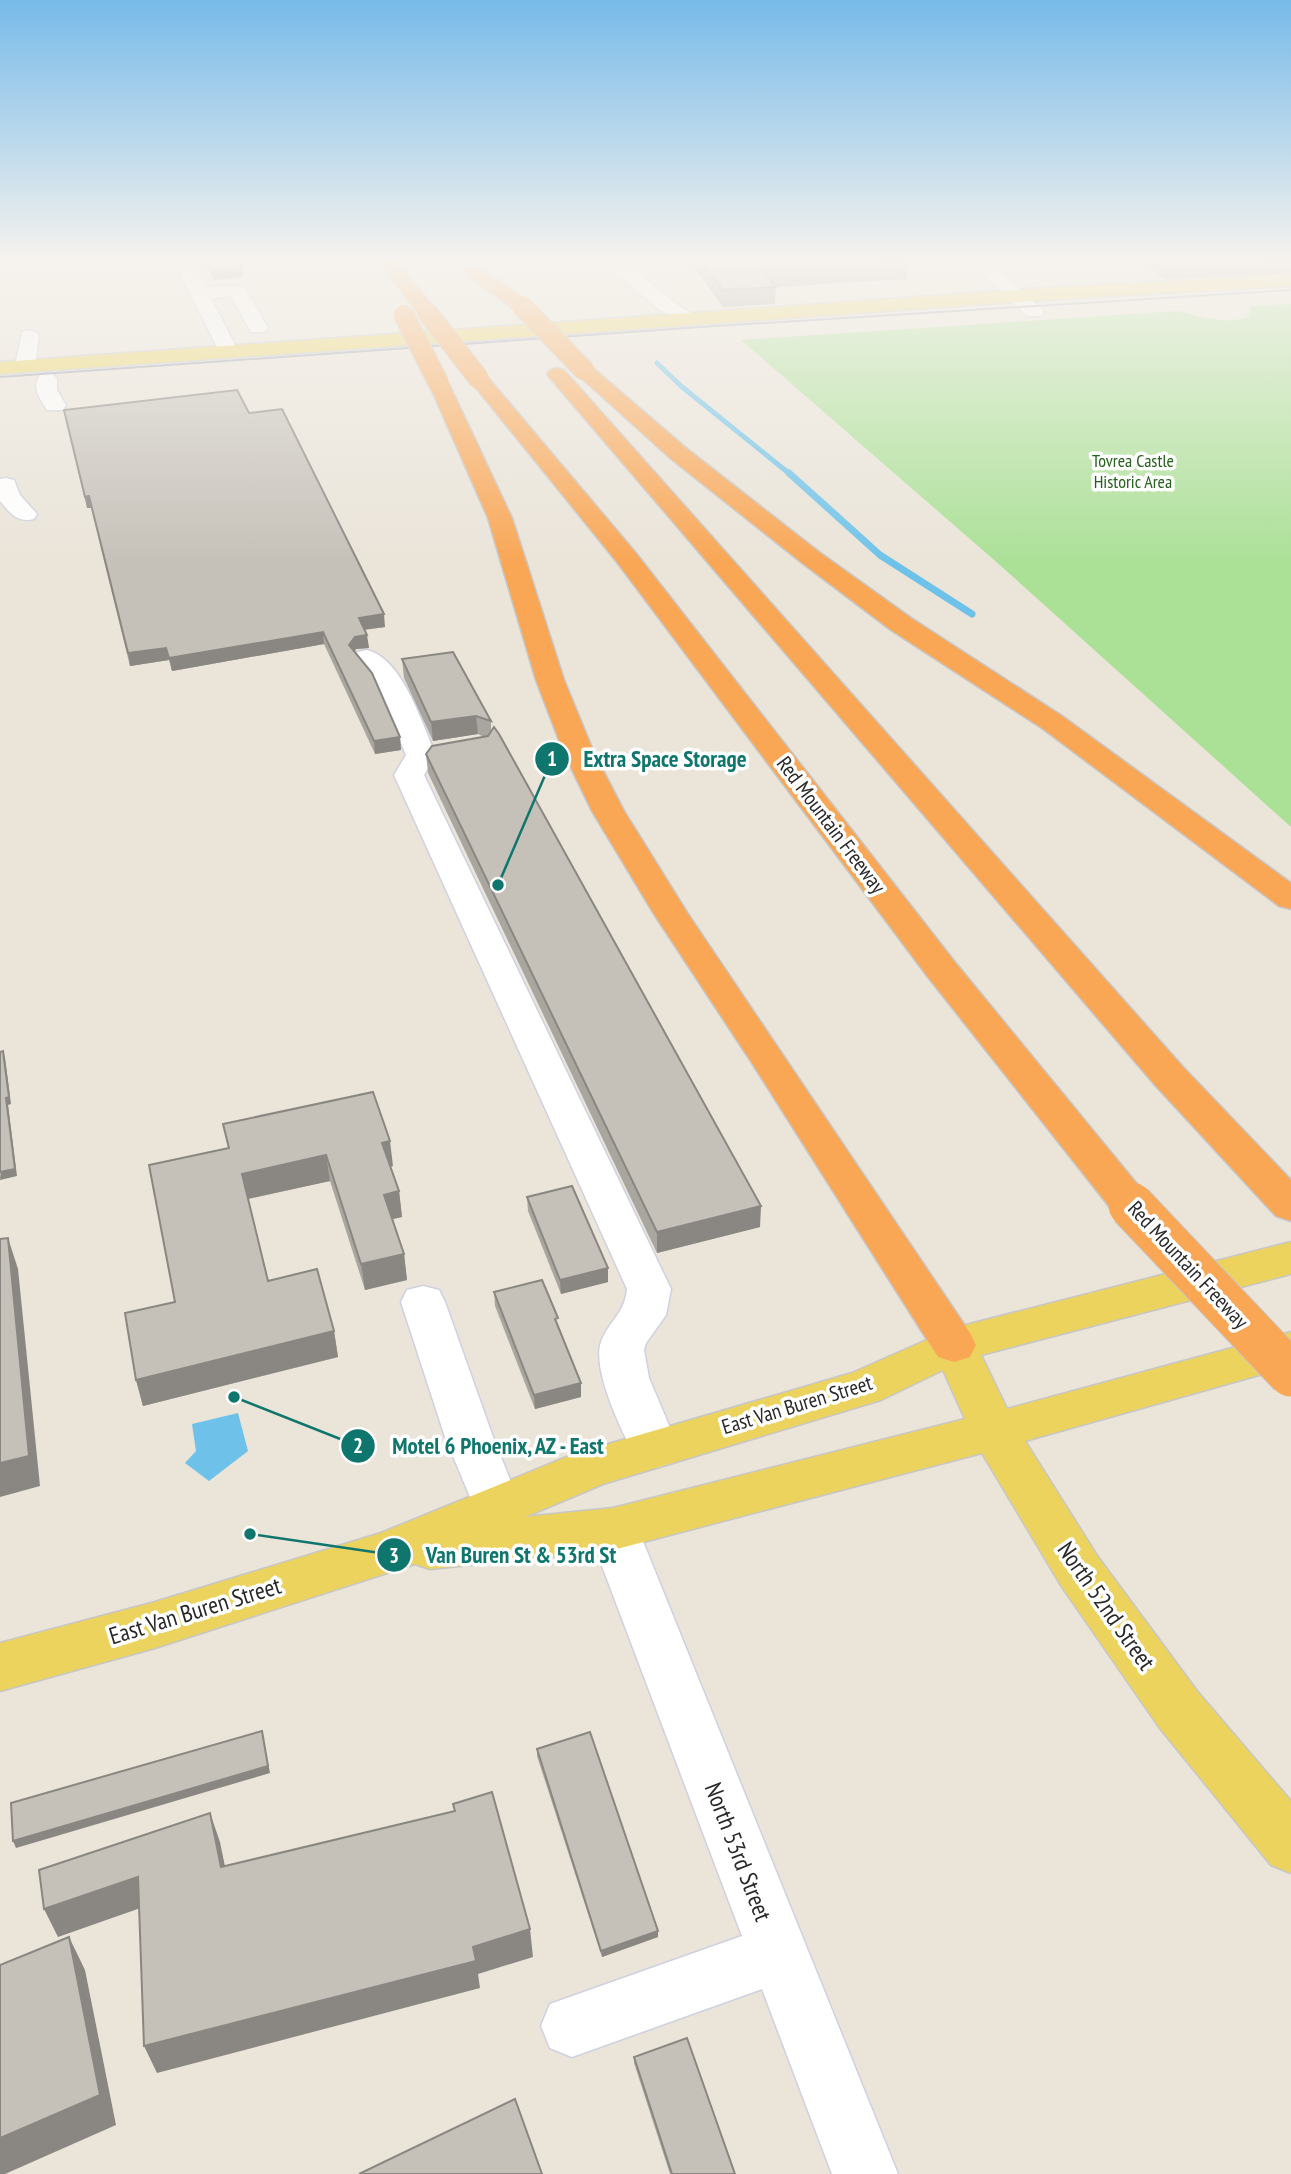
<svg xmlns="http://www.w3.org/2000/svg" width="1291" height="2174" font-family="'PT Sans Narrow',sans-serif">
  <rect width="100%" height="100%" fill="#eae4d9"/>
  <path fill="#abe097" d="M1291,304V827L1001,566L741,340L1179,311C1201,317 1226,325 1248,317L1251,306Z"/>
  <polygon fill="#6ec2ea" points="238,1413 248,1451 209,1481 185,1463 196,1451 192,1424"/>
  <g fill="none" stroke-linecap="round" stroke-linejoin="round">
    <polyline stroke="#6ec2ea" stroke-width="5" points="657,363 681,386 791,475"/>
    <polyline stroke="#6ec2ea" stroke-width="7" points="789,473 880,555 972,614"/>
    <defs>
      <g id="minor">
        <polygon points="174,261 192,261 205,287 244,286 268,328 265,332 251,332 231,296 211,298 239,353 236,357 222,357"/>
        <polygon points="604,261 624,261 672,301 701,319 691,325 658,309"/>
        <polygon points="969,261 988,261 1041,308 1044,312 1041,316 1027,316"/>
        <polygon points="29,330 36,332 39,336 35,366 32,370 18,370 15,366 22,332"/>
        <path d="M47,373L54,375L57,379V390L66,405L63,410H47C40,398 31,388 40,375Z"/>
        <path d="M6,478L14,480L20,495L37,514L34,519C17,523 10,513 0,501V479Z"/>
        <path d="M367,650C403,659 422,724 436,755L424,775L671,1289L666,1315L646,1343L644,1350L649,1378L679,1449L672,1463L655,1468L638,1463C625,1437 591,1371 601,1342C609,1321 625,1313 627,1289L394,775L406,755L376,684L353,658L357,652Z"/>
        <polygon points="423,1286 439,1290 445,1302 493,1437 521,1507 514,1521 497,1527 480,1521 445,1437 401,1302 407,1290"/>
        <polygon points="613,1508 631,1514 638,1529 898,2174 832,2174 762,1989 572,2057 550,2048 541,2026 550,2004 742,1936 588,1529 595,1514"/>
      </g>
      <g id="major">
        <polygon points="1291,274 1291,286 1043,300 0,374 0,362 1043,288"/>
        <path d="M1291,1242V1274L981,1355L1007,1409L1291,1332V1366L1025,1441L1098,1557L1197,1691L1291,1801V1873L1271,1865L1159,1727L1062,1587L982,1453L613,1550L430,1569L415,1564L155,1648L0,1691V1643L155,1602L381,1533L574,1454L852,1373L954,1328ZM943,1370L965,1419L613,1508L525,1517L603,1484L881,1400Z"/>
      </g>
      <g id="highway">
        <polygon points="379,261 397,261 437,312 434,316 420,316"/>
        <polygon points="473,266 479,267 529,302 532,306 529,310 515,310 467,275 464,271"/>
        <polygon points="585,365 592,367 686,448 819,552 911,618 1062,716 1291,883 1291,909 1279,906 1042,728 891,630 801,562 670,458 578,375 575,371 578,367"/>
        <polygon points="557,368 564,370 1183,1067 1291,1180 1291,1221 1276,1216 1155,1085 550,378 547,374 550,370"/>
        <polygon points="479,373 486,375 635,552 954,961 1146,1195 1152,1205 1146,1215 1131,1220 1116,1215 928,977 617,562 472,383 469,379 472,375"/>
        <polygon points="439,378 446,380 449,384 512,518 564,680 594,753 624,811 688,914 970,1333 976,1345 970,1357 954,1362 938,1357 752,1063 654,914 592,811 564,753 536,680 488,518 429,384 432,380"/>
      </g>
    </defs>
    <use href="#minor" stroke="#cfd1e1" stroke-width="3"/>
    <use href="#major" stroke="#c7c7c7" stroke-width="3"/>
    <use href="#highway" stroke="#c7c7c7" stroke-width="3"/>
    <use href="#minor" fill="#fff" fill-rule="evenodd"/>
    <use href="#major" fill="#ecd35d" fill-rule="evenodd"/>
    <use href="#highway" fill="#f9a655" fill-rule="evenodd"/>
    <polyline stroke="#9d9eb2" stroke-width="2" points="0,377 701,327 1291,290"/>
    <defs>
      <g id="highway-bridge-far1">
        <polyline points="522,306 585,371"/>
        <polyline points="427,312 479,379"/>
        <polyline points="404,315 439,384"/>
      </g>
      <polyline id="highway-bridge" points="1131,1205 1291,1374"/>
    </defs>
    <use href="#highway-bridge-far1" stroke="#c7c7c7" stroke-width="22" stroke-linecap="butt"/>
    <use href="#highway-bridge" stroke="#c7c7c7" stroke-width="47" stroke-linecap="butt"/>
    <use href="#highway-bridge-far1" stroke="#f9a655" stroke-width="20"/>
    <use href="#highway-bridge" stroke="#f9a655" stroke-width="45"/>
  </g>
  <g fill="#a9a69f">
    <polygon points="203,261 239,261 242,267 243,277 214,280"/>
    <polygon points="690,261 908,261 909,262 907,279 776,287 775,304 723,307"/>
    <polygon points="1142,261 1291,261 1291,273 1164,279"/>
    <polygon points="64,410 249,413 385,627 365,630 369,648 356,649 355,652 400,737 401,750 375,754 324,644 172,671 169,660 130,666 91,508 87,508"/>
    <polygon points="402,659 491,721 491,731 760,1227 657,1253 428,773 426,754 484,737 478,734 433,741 404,678"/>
    <polygon points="223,1124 393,1166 390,1167 399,1191 402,1217 393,1219 404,1254 407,1280 365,1290 330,1181 248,1199 268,1281 334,1331 338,1357 143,1406 136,1380 175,1302 228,1148"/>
    <polygon points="527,1197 608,1268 608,1282 561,1294 528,1211"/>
    <polygon points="494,1292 559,1328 581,1383 581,1397 535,1409 495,1306"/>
    <polygon points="537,1749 658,1931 658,1937 602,1957 537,1756"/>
    <polygon points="634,2057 735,2174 670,2174 634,2063"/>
  </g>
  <g fill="#8a8782">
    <polygon points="242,267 243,277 214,280 212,270"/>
    <polygon points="89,496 91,508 87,508 85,497"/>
    <polygon points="384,614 385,627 360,630 359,618"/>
    <polygon points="323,632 324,644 172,671 169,658"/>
    <polygon points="367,635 369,648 356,649 350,658 349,645 355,637"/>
    <polygon points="166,648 169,660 130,666 128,653"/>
    <polygon points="476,716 478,734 433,741 431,722"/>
    <polygon points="400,737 401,750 375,754 374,741"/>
    <polygon points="3,1051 5,1058 11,1104 8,1105 17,1176 0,1180 6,1098"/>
    <polygon points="390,1141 393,1166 385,1168 382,1143"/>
    <polygon points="326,1155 330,1181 247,1199 242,1174"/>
    <polygon points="399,1191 402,1217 388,1220 384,1195"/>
    <polygon points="761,1206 760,1227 657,1253 657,1232"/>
    <polygon points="8,1238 18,1269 40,1486 0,1497 0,1463"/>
    <polygon points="404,1254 407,1280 365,1290 361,1264"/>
    <polygon points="608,1268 608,1282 561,1294 560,1280"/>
    <polygon points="334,1331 338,1357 143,1406 136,1380"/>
    <polygon points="581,1383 581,1397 535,1409 534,1395"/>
    <polygon points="262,1731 270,1773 16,1848 13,1841"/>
    <polygon points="210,1813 220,1842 231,1896 221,1867"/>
    <polygon points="138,1877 149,1905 58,1937 44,1909"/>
    <polygon points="530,1929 533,1957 478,1974 480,1988 157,2073 144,2046"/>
    <polygon points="658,1931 658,1937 602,1957 601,1951"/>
    <polygon points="69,1937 85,1970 116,2125 5,2174 0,2174 0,2138"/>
  </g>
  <g fill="#c5c1b9" stroke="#8a8782" stroke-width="2">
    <polygon points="207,261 239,261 242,267 212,270"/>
    <polygon points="702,261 908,261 909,262 763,271 776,287 723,290"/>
    <polygon points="1157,261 1291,261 1291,263 1166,268"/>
    <polygon points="237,390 249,413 282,409 384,614 359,618 367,635 355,637 349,645 372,673 400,737 374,741 323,632 169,658 166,648 128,653 89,496 85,497 64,410"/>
    <polygon points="453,652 491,721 476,716 431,722 402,659"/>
    <polygon points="494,727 499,734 761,1206 657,1232 426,754 432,746 488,736"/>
    <polygon points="3,1051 9,1097 6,1098 15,1169 0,1172 0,1052"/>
    <polygon points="373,1092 390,1141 382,1143 399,1191 384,1195 404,1254 361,1264 326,1155 242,1174 268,1281 317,1269 334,1331 136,1380 125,1313 175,1302 149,1165 229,1148 223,1124"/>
    <polygon points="572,1186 608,1268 560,1280 527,1197"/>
    <polygon points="8,1238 29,1456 0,1463 0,1239"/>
    <polygon points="542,1280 558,1318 555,1319 581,1383 534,1395 494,1292"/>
    <polygon points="262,1731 268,1766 13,1841 11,1803"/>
    <polygon points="590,1732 658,1931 601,1951 537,1749"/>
    <polygon points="492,1792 530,1929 473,1947 476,1961 144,2046 138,1877 44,1909 39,1870 210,1813 221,1867 455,1811 453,1804"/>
    <polygon points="69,1937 100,2095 0,2138 0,1965"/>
    <polygon points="687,2038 735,2174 672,2174 634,2057"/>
    <polygon points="515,2099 542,2174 359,2174"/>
  </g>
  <linearGradient id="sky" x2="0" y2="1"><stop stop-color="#77bae9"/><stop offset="0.46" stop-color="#f6f3ee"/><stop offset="1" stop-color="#f6f3ee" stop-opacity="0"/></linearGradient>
  <rect width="1291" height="565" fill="url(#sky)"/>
  <g text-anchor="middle" stroke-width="7" stroke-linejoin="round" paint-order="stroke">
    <g font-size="18" fill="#25611b" stroke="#fff">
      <text x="1133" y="467">Tovrea Castle<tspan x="1133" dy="21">Historic Area</tspan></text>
    </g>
    <g font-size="21" fill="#282828" stroke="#fff">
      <text transform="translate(831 825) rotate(53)" y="7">Red Mountain Freeway</text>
      <text transform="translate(1188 1265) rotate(47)" y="7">Red Mountain Freeway</text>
      <text transform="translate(797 1405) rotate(-17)" y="7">East Van Buren Street</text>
    </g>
    <g font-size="24" fill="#282828" stroke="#fff">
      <text transform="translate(1106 1606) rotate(55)" y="8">North 52nd Street</text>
      <text transform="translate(195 1611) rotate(-17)" y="8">East Van Buren Street</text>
      <text transform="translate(738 1852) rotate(69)" y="8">North 53rd Street</text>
    </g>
  </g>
  <path fill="none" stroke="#0f766e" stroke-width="2.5" d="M498 885L552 759M234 1397L358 1446M250 1534L394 1555"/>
  <g fill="#0f766e" stroke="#fff" stroke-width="2.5">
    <circle cx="498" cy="885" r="7"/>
    <circle cx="234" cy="1397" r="7"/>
    <circle cx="250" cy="1534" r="7"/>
    <circle cx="552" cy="759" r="18"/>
    <circle cx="358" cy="1446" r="18"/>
    <circle cx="394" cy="1555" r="18"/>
  </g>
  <g font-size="21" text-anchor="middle" font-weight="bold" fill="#fff">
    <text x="552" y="766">1</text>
    <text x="358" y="1453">2</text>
    <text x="394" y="1563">3</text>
  </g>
  <g font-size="23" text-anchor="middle" font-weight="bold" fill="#0f766e" stroke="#fff" stroke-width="7" stroke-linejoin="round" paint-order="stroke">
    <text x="665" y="767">Extra Space Storage</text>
    <text x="498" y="1454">Motel 6 Phoenix, AZ - East</text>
    <text x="521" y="1563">Van Buren St &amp; 53rd St</text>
  </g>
</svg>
